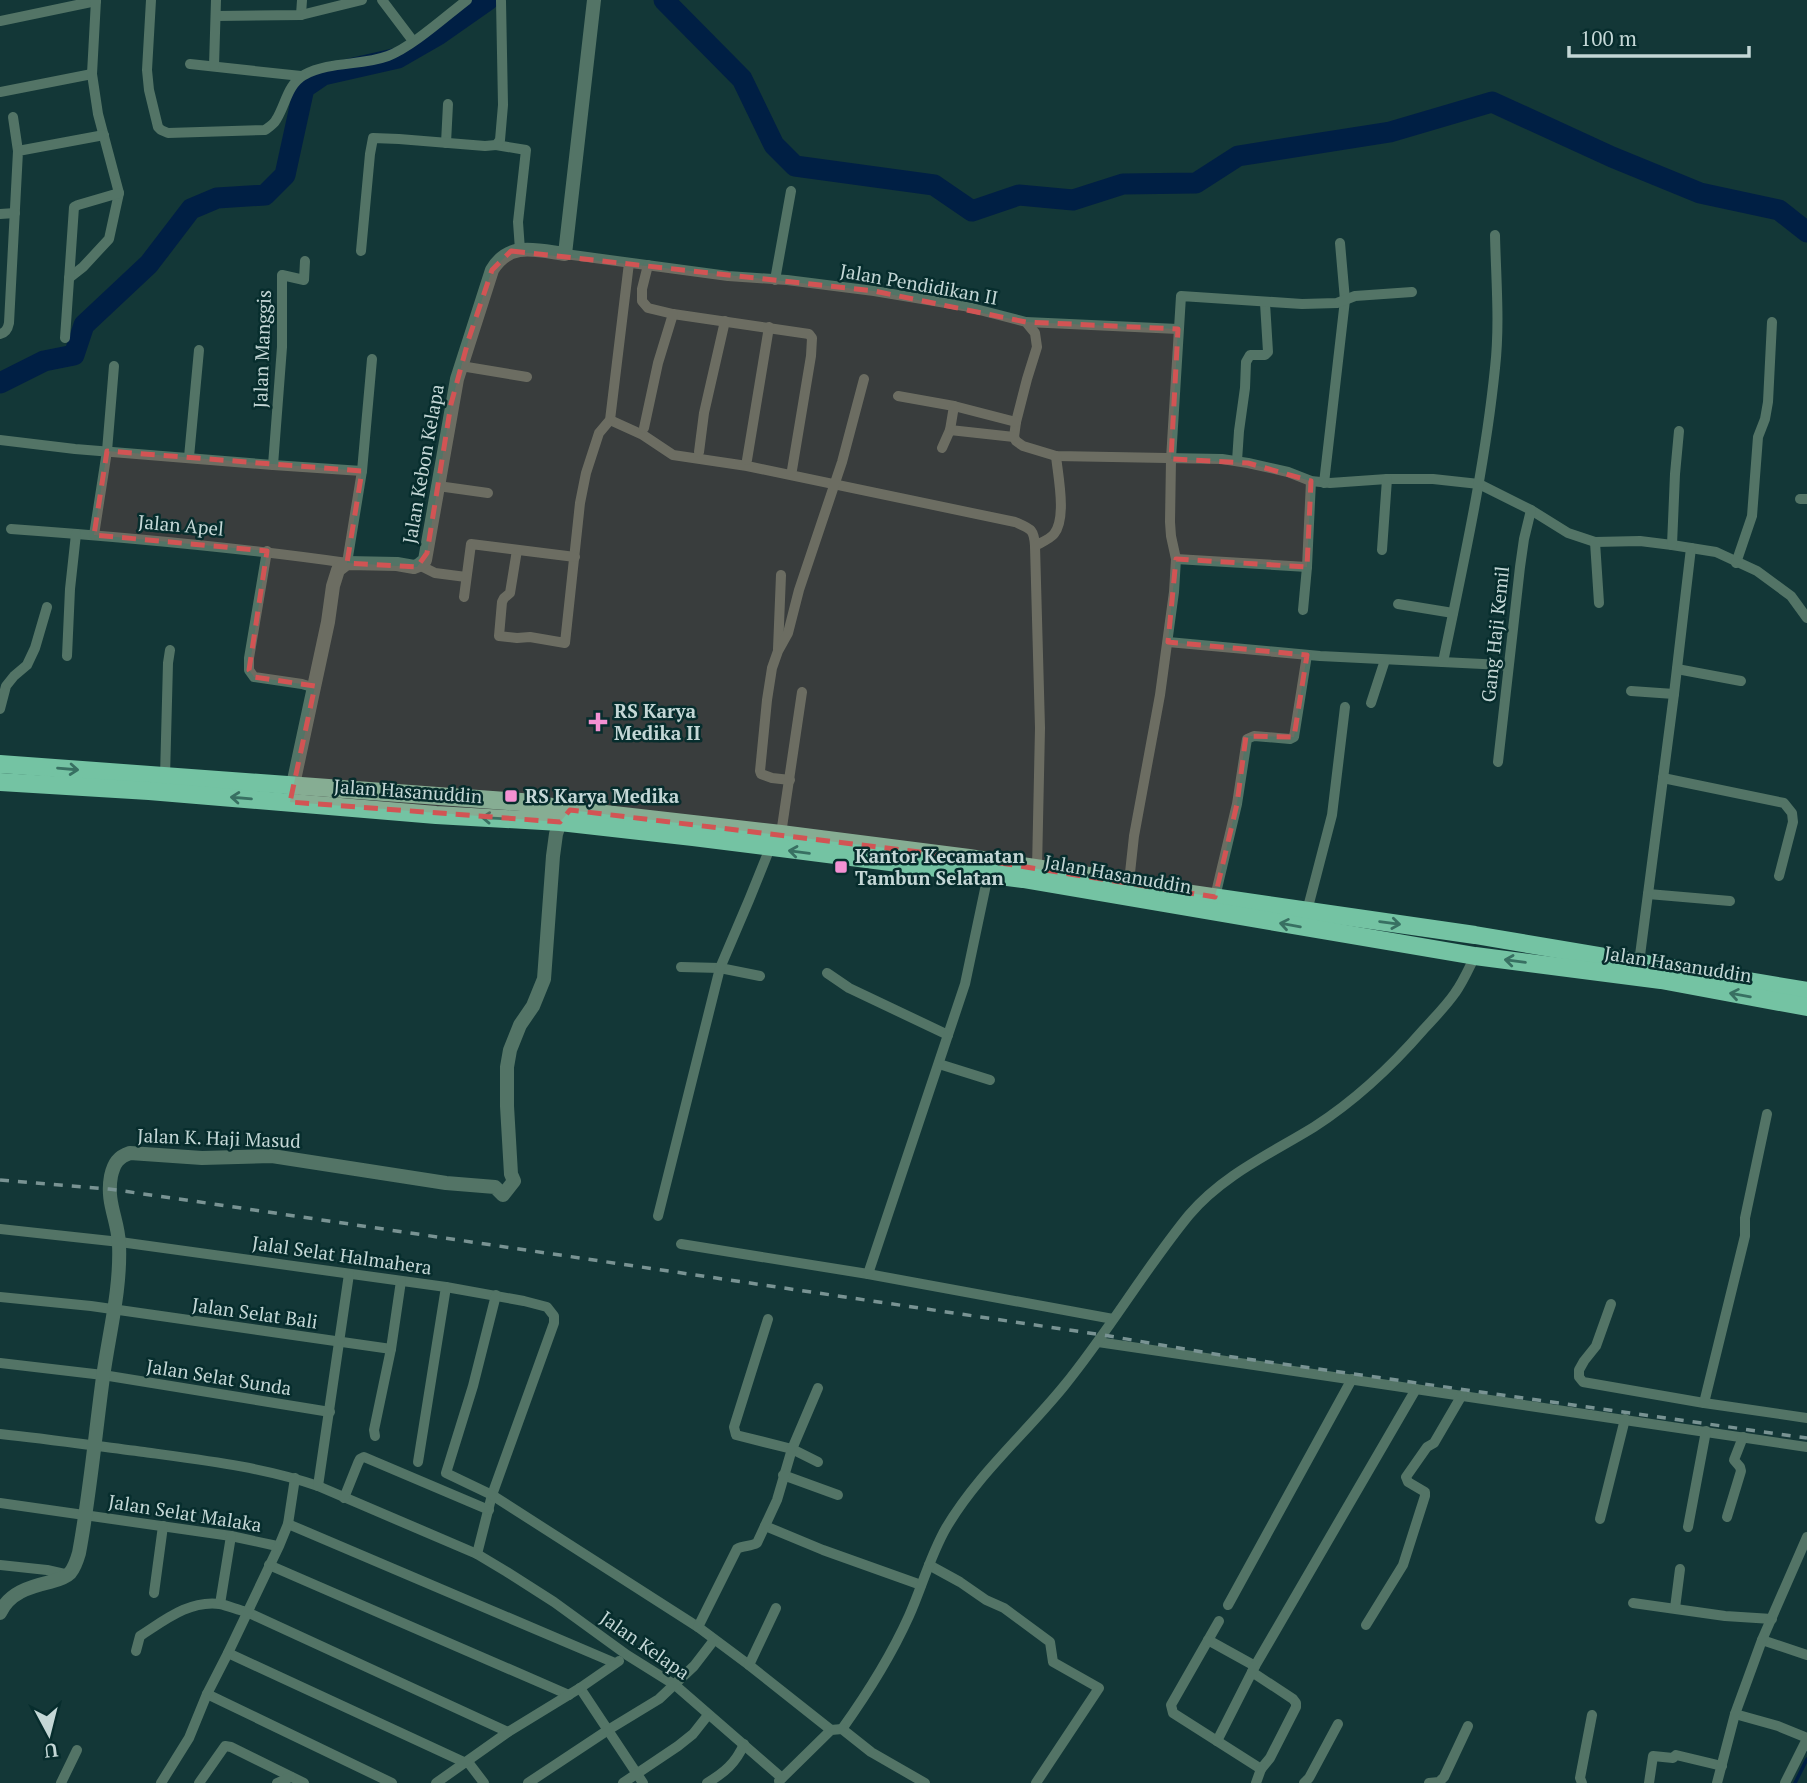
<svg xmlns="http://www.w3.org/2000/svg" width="1807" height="1783" font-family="'PT Serif',serif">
  <rect width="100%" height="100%" fill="#133737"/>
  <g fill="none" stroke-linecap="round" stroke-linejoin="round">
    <polyline stroke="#001f44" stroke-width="3.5" points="1795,1783 1807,1759"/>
    <g stroke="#001f44" stroke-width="21">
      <polyline points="664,0 742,79 774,145 795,166 934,185 972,211 1019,195 1073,200 1123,184 1196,183 1238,156 1390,132 1492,102 1612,157 1700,193 1779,210 1807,232"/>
      <polyline points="0,383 44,361 74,355 84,325 149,264 191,209 217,198 265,195 285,175 304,88 323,75 398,58 438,35 488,0"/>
    </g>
    <g stroke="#537466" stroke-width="10">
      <path d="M151,0L147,70L149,90L158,127L161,130L168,133L265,130C269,127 274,124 276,120C286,104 287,85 304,75C330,61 361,66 388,56C412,47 446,16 467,0"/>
      <polyline points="382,0 413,41"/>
      <polyline points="301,15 302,0"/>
      <polyline points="217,16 301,15 362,0"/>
      <polyline points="0,21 96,1"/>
      <polyline points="190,64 301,76"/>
      <polyline points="214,66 216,0"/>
      <polyline points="0,92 92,74"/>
      <polyline points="13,117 18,151"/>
      <polyline points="446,143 448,104"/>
      <polyline points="496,145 526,150 518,222 520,250"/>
      <polyline points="0,214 15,213"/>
      <polyline points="361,251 370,154 373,138 399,139 485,146 496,145 500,140 503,105 501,1"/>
      <polyline points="565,254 728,276 787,280 874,291 964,306 1026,322 1035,333 1037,347 1027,379 1016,422 1014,437 1016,441 1023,446 1056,456 1222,459 1248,463 1288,472 1311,481 1330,483 1387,479 1433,479 1479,484 1531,510 1568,533 1595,542 1640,541 1672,545 1716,552 1757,571 1791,596 1807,618"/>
      <polyline points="648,265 642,289 642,301 648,308 673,314 809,334 812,338 811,356 792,470"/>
      <polyline points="69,278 83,267 109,239 119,193 98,114 92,74 96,0"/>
      <polyline points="775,280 791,191"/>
      <polyline points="1026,322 1178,329"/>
      <path d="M0,334C6,333 8,328 9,323L18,151L104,135"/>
      <polyline points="65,338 74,207 78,205 119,193"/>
      <polyline points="461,366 527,377"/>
      <polyline points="898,396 954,406 1016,422"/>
      <path d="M610,420L643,435L673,455L747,466L1015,522C1031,529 1034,529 1035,546"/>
      <polyline points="644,428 658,363 673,314"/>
      <polyline points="950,430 954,406"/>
      <polyline points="0,440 75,449 273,465 362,471"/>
      <polyline points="942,448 950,430 1014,437"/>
      <polyline points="699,452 704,413 725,321"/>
      <polyline points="189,457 199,350"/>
      <polyline points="747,460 769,327"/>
      <polyline points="1237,461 1239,431 1245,388 1246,362 1250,355 1265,355 1268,352 1265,303"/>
      <polyline points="273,465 282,347 282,275 304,280 305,261"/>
      <polyline points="1324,483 1345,300 1340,243"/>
      <polyline points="438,486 488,493"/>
      <polyline points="1800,499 1807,499"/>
      <path d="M11,529C123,537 235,547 347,563L362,471L372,359"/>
      <polyline points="94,535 107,451 114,366"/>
      <polyline points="1595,542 1599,603"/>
      <polyline points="1672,545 1675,474 1679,431"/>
      <polyline points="517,550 510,593 504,598 502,602 499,636 517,638 530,637 565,643 580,503 586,473 599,433 610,420 629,263"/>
      <polyline points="1382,550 1387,479"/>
      <polyline points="267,551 249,658 249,670 254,677 302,684 315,688"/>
      <polyline points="1176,559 1307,567"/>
      <polyline points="1736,563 1752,516 1758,437 1765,419 1768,402 1772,322"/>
      <polyline points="419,565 435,573 466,577"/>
      <polyline points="464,597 471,544 575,557"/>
      <polyline points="1398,604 1453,613"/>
      <polyline points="1303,610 1307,567 1311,481"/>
      <polyline points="1168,642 1320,656 1503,665 1508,667"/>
      <polyline points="778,649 781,575"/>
      <polyline points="67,656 70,589 76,534"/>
      <path d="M1443,662C1463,565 1485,467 1495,368C1500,324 1496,279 1495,235"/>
      <polyline points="1677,669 1741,681"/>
      <polyline points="1631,691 1674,694"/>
      <polyline points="1371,703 1385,660"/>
      <polyline points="0,709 6,686 14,676 27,665 35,648 47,607"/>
      <polyline points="1498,762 1520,567 1524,539 1531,510"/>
      <polyline points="165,777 168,663 170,650"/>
      <polyline points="1663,778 1784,803 1792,813 1793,822 1779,876"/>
      <polyline points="790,780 772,778 761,774 760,771 767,700 772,668 778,651 788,633 799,590 842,462 864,379"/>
      <polyline points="781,834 802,692"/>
      <path d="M1037,869L1040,728L1035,546C1040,543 1050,539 1054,534C1067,518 1058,476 1056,456"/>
      <polyline points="1129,882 1134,836 1160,695 1174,592 1176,559 1171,536 1170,522 1171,459 1181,296 1302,304 1337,303 1355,296 1412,292"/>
      <polyline points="1648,894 1730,901"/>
      <polyline points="1215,897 1237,804 1247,739 1254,736 1290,739 1294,737 1307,655"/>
      <polyline points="1307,911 1332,815 1345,707"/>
      <polyline points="1639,963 1674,694 1691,548"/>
      <polyline points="681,967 720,968 760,976"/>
      <polyline points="827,973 849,988 948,1035"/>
      <polyline points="939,1064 990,1080"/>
      <polyline points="658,1216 720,968 749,900 770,848"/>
      <polyline points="0,1229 120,1242 446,1287 524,1301 547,1307 554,1316 554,1323 492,1495 477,1554"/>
      <polyline points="681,1244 868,1274 1113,1319"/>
      <polyline points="868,1274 965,984 988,875"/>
      <polyline points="496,1295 473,1386 446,1473 492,1495 698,1627 749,1665 831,1730"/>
      <polyline points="0,1297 91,1306 391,1349"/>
      <polyline points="1611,1304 1596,1346 1584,1361 1579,1370 1579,1377 1583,1382 1704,1403 1807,1418"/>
      <polyline points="768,1319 734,1427 736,1435 792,1449 818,1462"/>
      <polyline points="1098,1342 1807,1447"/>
      <polyline points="0,1363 103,1375 330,1412"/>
      <polyline points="1704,1403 1745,1236 1745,1218 1767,1114"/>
      <path d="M0,1434C48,1439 96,1446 144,1452C202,1460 263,1467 318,1486L477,1554L507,1572L554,1602L627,1655L675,1685L782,1778"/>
      <polyline points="375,1436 374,1430 391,1349 401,1281"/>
      <polyline points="418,1462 446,1287"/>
      <polyline points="783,1475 838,1495"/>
      <polyline points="318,1486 349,1274"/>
      <polyline points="344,1498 358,1463 360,1459 364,1457 489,1510"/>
      <polyline points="0,1503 231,1536 277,1546"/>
      <polyline points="1727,1517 1741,1471 1740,1467 1734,1460 1743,1437"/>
      <polyline points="1600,1519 1625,1419"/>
      <polyline points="288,1524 615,1663"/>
      <polyline points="765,1526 823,1550 921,1585"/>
      <polyline points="1688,1527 1706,1431"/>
      <polyline points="0,1565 47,1570 69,1575"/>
      <polyline points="269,1565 569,1695"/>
      <polyline points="929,1565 960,1582 986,1600 1004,1608 1050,1642 1053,1662 1099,1688 1036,1783"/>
      <polyline points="154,1593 163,1526"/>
      <polyline points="1633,1603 1725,1616 1772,1619"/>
      <polyline points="220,1604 231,1536"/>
      <polyline points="1228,1605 1352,1379"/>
      <polyline points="1675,1608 1680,1569"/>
      <polyline points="1219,1621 1171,1705 1173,1713 1261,1769 1270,1758 1296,1707 1296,1703 1293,1699 1252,1672"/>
      <polyline points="1366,1625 1403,1565 1425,1496 1425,1492 1408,1482 1406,1477 1427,1447 1434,1443 1462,1395"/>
      <path d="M698,1627L737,1549C743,1545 750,1547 757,1543L777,1500L792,1449L818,1388"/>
      <polyline points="1208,1640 1255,1666"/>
      <polyline points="1762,1640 1807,1655"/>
      <path d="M136,1651L140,1636C165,1620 189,1600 220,1604C229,1606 238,1610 247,1612L508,1732"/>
      <polyline points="228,1653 466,1763"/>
      <polyline points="749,1665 776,1608"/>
      <polyline points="580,1688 643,1783"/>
      <polyline points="207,1694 392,1783"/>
      <polyline points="1735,1714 1778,1726 1807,1738"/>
      <path d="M842,1729C867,1694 891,1656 909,1616C922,1587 930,1556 946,1528C978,1474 1025,1434 1064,1386C1109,1331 1144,1270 1189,1215C1223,1175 1270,1154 1314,1127C1356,1100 1391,1067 1424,1029C1434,1018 1446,1006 1455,993C1463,982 1469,968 1475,956"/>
      <polyline points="1217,1741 1255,1666 1416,1389"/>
      <polyline points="468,1762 484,1783"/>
      <polyline points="779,1781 831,1730 842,1729 871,1752 925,1783"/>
      <polyline points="61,1783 77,1750"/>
      <polyline points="161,1783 189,1738 207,1694 228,1653 279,1546 288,1524 295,1478"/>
      <polyline points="199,1783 225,1746 231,1747 304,1783"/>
      <polyline points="277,1783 291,1777"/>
      <polyline points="436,1783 508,1732 580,1688 619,1661"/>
      <polyline points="528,1783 608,1730 659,1699 694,1666 714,1640"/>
      <polyline points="623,1783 678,1746 693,1734 708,1715"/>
      <path d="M707,1783C724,1773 736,1763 744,1744"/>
      <polyline points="1256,1783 1261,1769"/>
      <polyline points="1304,1783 1309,1778 1338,1724"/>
      <polyline points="1429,1783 1439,1782 1444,1777 1468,1726"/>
      <polyline points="1582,1783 1580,1778 1592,1715"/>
      <polyline points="1649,1783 1653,1756 1673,1758 1676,1755 1722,1766"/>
      <polyline points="1717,1783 1735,1714 1762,1640 1807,1537"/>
      <polyline points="1785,1783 1807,1739"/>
    </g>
    <g stroke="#537466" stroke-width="14">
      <path d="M291,794L328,622L333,586L338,570L347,563L397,564L414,567L419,565L425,560L457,379L492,270C509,241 536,250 565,254L594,0"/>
      <path d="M0,1613C9,1593 29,1587 50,1582C57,1580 65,1578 70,1573C75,1567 77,1560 79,1553C90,1494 95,1436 103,1377C109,1333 121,1289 119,1244C118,1219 106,1203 111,1176C114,1163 118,1157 130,1153L202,1158L272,1156L446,1183L495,1187L503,1195L514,1181L511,1174L507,1106V1067L510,1050L520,1025L533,1006L544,979L553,856L556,834L560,822L565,815"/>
    </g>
    <g stroke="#74c3a3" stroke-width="18">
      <polyline points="0,764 521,802 570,810 781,834 969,858 1129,882 1171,891 1475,935 1807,991"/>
      <polyline points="0,782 149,791 436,815 560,822 693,837 1023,879 1475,956 1661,980 1807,1007"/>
    </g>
    <polyline stroke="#799393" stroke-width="3.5" stroke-dasharray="9 9" stroke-linecap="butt" points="0,1180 109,1189 193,1201 1103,1335 1226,1356 1807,1438"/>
  </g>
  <defs><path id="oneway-shaft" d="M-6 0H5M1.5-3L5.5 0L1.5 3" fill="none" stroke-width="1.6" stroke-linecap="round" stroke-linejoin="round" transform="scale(1.75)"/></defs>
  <g stroke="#387062">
    <use href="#oneway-shaft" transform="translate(68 769) rotate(5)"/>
    <use href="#oneway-shaft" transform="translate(241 798) rotate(-175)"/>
    <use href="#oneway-shaft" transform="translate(492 818) rotate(-177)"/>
    <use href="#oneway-shaft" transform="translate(799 852) rotate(-173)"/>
    <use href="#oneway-shaft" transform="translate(1390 923) rotate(8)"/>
    <use href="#oneway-shaft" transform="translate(1290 925) rotate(-170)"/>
    <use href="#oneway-shaft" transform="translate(1515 961) rotate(-173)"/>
    <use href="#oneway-shaft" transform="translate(1740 995) rotate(-170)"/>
  </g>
  <path fill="#d25454" fill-opacity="0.2" stroke="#d25454" stroke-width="5" stroke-dasharray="14 9" stroke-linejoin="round" d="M511,251L874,291L1026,322L1178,329L1171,459L1248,463L1311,481L1307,567L1176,559L1168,642L1307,655L1294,737L1246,736L1237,804L1215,897L969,858L570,810L560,822L290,802L315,686L254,677L249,670L267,551L94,535L107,451L362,471L347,563L417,567L427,553L451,404L469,338L492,270Z"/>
  <g fill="#f491d3" stroke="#072d2d" stroke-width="2.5">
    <path d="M594.5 711.5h7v7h7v7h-7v7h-7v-7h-7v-7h7z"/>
    <rect x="504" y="789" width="14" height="14" rx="3.5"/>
    <rect x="834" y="860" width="14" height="14" rx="3.5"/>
  </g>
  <g text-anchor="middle" stroke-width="5" stroke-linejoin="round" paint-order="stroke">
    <g font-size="19" fill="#c4d7d6" stroke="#072d2d">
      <text transform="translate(919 284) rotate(10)" y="7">Jalan Pendidikan II</text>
      <text transform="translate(262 349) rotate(-88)" y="7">Jalan Manggis</text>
      <text transform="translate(423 464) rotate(-80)" y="7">Jalan Kebon Kelapa</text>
      <text transform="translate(181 525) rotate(5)" y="7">Jalan Apel</text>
      <text transform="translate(1495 634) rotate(-84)" y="7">Gang Haji Kemil</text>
      <text transform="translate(408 791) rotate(4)" y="7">Jalan Hasanuddin</text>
      <text transform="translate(1118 874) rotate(10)" y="7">Jalan Hasanuddin</text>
      <text transform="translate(1678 964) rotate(9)" y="7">Jalan Hasanuddin</text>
      <text transform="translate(219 1138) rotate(2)" y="7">Jalan K. Haji Masud</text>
      <text transform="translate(342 1255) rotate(8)" y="7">Jalal Selat Halmahera</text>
      <text transform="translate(255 1313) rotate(8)" y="7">Jalan Selat Bali</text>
      <text transform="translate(219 1377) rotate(9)" y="7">Jalan Selat Sunda</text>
      <text transform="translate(185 1513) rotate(9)" y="7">Jalan Selat Malaka</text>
      <text transform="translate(645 1645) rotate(35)" y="7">Jalan Kelapa</text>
    </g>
    <g font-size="19" font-weight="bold" fill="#c4d7d6" stroke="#072d2d" text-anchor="start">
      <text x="614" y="718">RS Karya<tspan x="614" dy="22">Medika II</tspan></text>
      <text x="525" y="803">RS Karya Medika</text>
      <text x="855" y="863">Kantor Kecamatan<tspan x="855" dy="22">Tambun Selatan</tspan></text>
    </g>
  </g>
  <g transform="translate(49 1734) rotate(173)" stroke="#072d2d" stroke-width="5" paint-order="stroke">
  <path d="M0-5L12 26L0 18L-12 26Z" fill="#c4d7d6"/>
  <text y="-10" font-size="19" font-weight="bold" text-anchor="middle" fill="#c4d7d6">U</text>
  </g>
  <path d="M1569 46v10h180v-10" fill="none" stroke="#c4d7d6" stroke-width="3.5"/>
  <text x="1580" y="46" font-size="21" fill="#c4d7d6" stroke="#072d2d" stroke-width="5" paint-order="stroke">100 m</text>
</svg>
